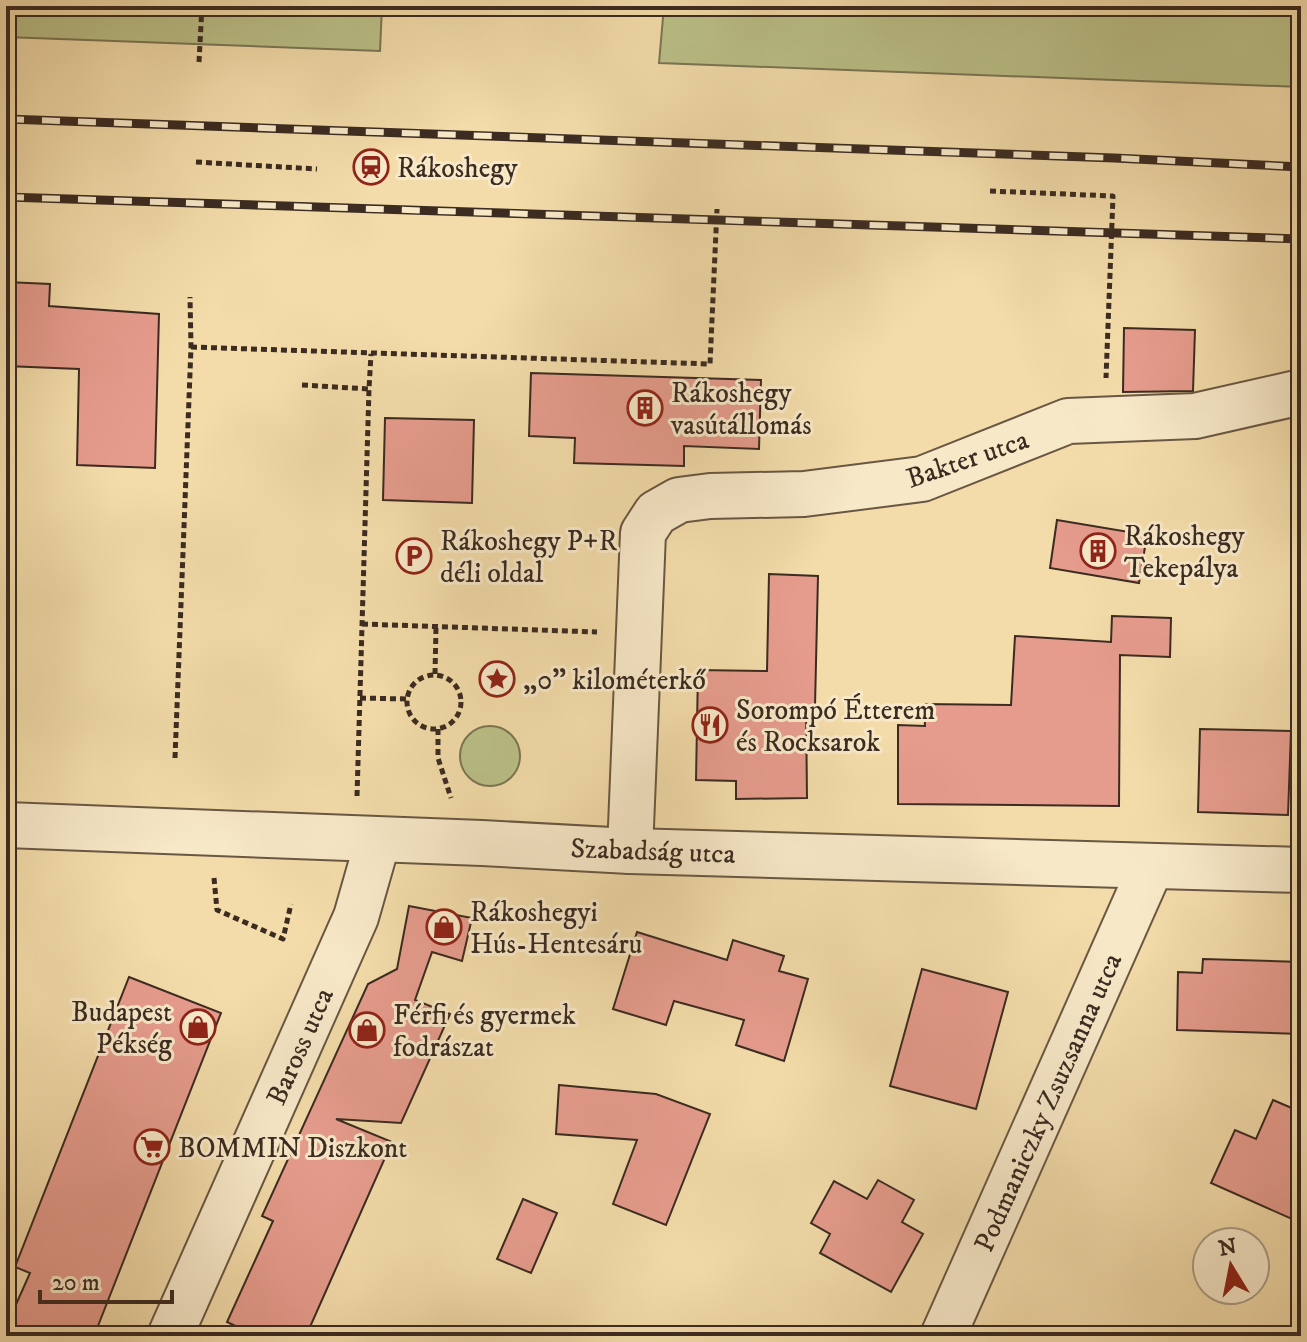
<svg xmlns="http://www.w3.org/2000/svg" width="1307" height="1342" font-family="'IM FELL DW Pica',serif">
  <rect width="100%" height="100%" fill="#f3dcaa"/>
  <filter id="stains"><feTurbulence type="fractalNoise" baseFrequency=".0025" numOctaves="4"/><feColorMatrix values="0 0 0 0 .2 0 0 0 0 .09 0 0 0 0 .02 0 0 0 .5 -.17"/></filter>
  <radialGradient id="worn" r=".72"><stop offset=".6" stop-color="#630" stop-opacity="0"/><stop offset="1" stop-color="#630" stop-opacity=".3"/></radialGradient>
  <g fill="#bbc088" stroke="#7b7654" stroke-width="2">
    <polygon points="6,6 382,6 380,51 6,37"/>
    <polygon points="664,6 1301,6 1301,87 659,63"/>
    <circle cx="490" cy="756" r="30"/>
  </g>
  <g fill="#e69c8d" stroke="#3b2b21" stroke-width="2">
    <polygon points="6,282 50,284 49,306 159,314 155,468 77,465 79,369 6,366"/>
    <polygon points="1124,328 1195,330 1193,391 1123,392"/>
    <polygon points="531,373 761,380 759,449 684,446 684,466 574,463 575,438 529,436"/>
    <polygon points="385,418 474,420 472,503 383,500"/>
    <polygon points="1057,520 1147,535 1139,583 1050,568"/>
    <polygon points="769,574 818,576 815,706 806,706 807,798 736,799 736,781 696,780 698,670 767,671"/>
    <polygon points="1112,616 1171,618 1170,657 1120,655 1119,806 898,804 898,725 925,726 924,704 1011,705 1015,636 1111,642"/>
    <polygon points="1200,729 1291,731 1288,815 1198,812"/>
    <polygon points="409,906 472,918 462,961 432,952 415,1000 450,1014 401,1123 336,1119 392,1142 306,1336 257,1336 227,1322 273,1221 262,1216 368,984 397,969"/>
    <polygon points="637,932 727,960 733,940 784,956 779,971 808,979 784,1061 736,1045 744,1020 674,1001 666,1025 613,1009"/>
    <polygon points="1203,959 1301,962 1301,1034 1177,1030 1178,972 1202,973"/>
    <polygon points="922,969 1008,992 976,1109 890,1086"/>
    <polygon points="129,977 221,1013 94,1336 6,1336 6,1327 30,1273 15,1267"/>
    <polygon points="559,1085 656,1094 710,1114 666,1225 613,1204 637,1140 556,1134"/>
    <polygon points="1273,1100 1301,1112 1301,1223 1211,1183 1235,1130 1256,1139"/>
    <polygon points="878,1180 914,1200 902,1222 923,1234 891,1292 820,1253 830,1234 811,1223 834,1181 867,1199"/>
    <polygon points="523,1199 557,1213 531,1273 497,1259"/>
  </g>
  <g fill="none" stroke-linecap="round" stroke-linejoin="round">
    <defs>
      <g id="minor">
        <polyline points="630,851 643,533 656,513 679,500 710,496 804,494 922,479 1068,421 1195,416 1301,392"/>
        <polyline points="943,1336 1151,867"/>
      </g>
      <g id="tertiary">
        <polyline points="6,825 482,843 630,851 1301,870"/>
        <polyline points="170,1336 356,917 378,840"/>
      </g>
    </defs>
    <use href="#minor" stroke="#695743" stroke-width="48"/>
    <use href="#tertiary" stroke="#695743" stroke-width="48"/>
    <g stroke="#3b2b21" stroke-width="5" stroke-dasharray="6 4" stroke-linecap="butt">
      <polyline points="199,62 202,6"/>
      <polyline points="196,162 317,169"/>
      <polyline points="990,191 1113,196 1106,378"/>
      <polyline points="191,347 710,364 717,209"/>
      <polyline points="302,385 369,389 371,354"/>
      <polyline points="362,624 597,632"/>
      <polyline points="435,674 436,627"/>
      <circle cx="434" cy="702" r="27"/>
      <polyline points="360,698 406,699"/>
      <polyline points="438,729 438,758 451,798"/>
      <polyline points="175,758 191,347 190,297"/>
      <polyline points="357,796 369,389"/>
      <polyline points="214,878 217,910 283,939 291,904"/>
    </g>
    <use href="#minor" stroke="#f7e8c8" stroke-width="44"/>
    <use href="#tertiary" stroke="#f7e8c8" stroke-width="44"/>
    <defs>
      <g id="rail">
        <polyline points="6,119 1114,158 1301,167"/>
        <polyline points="6,197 1301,239"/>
      </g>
    </defs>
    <use href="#rail" stroke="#3b2b21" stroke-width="9"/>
    <use href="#rail" stroke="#f7e8c8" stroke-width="6" stroke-dasharray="18" stroke-linecap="butt"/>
  </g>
  <defs>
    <symbol id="station-ring" viewBox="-11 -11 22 22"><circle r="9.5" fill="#f7e8c8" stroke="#8f2418" stroke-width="1.5"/><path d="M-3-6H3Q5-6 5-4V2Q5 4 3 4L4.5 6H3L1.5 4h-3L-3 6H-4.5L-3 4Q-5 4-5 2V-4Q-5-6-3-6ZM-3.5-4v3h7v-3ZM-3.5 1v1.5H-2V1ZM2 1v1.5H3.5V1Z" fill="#8f2418"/></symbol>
    <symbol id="building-ring" viewBox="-11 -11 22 22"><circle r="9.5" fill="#f7e8c8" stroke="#8f2418" stroke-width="1.5"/><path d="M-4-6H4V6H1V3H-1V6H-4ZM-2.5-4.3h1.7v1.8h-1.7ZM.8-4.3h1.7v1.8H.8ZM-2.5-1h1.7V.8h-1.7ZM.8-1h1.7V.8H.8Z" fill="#8f2418"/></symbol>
    <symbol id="parking-ring" viewBox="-11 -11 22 22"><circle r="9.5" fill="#f7e8c8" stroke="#8f2418" stroke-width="1.5"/><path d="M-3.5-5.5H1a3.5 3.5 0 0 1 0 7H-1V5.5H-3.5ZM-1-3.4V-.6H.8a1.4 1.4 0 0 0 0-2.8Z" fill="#8f2418"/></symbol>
    <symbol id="sight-ring" viewBox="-11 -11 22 22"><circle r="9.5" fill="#f7e8c8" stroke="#8f2418" stroke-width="1.5"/><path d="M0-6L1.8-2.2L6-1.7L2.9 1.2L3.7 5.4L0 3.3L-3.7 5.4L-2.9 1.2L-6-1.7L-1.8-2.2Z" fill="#8f2418"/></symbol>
    <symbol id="restaurant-ring" viewBox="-11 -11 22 22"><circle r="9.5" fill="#f7e8c8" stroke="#8f2418" stroke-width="1.5"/><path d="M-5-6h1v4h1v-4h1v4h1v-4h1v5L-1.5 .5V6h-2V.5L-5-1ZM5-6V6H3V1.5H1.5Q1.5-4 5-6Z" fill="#8f2418"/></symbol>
    <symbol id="shop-ring" viewBox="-11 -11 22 22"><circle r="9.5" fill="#f7e8c8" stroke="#8f2418" stroke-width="1.5"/><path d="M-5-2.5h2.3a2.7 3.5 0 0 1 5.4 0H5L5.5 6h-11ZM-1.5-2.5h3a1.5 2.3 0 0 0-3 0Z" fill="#8f2418"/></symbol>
    <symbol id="supermarket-ring" viewBox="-11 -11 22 22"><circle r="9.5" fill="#f7e8c8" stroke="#8f2418" stroke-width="1.5"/><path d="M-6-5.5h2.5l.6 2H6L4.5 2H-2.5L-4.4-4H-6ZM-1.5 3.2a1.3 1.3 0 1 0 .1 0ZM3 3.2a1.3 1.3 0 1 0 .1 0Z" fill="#8f2418"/></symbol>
  </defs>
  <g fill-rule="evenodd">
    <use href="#station-ring" x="351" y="147" width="40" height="40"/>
    <use href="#building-ring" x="625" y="388" width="40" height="40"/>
    <use href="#building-ring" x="1078" y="531" width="40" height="40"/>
    <use href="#parking-ring" x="394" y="536" width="40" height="40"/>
    <use href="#sight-ring" x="477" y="659" width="40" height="40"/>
    <use href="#restaurant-ring" x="690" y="705" width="40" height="40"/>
    <use href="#shop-ring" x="424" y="907" width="40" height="40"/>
    <use href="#shop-ring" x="178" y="1007" width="40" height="40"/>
    <use href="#shop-ring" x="347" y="1010" width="40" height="40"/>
    <use href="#supermarket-ring" x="132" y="1127" width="40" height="40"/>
  </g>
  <g text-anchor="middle" stroke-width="6" stroke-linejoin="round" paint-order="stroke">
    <g font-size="28" fill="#3b2b21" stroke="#f7e8c8" text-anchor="start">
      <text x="397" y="177">Rákoshegy</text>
      <text x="671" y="402">Rákoshegy<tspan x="671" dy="32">vasútállomás</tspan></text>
      <text x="1124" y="545">Rákoshegy<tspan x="1124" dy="32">Tekepálya</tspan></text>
      <text x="440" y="550">Rákoshegy P+R<tspan x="440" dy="32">déli oldal</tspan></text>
      <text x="523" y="689">„0” kilométerkő</text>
      <text x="736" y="719">Sorompó Étterem<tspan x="736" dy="32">és Rocksarok</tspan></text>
      <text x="470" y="921">Rákoshegyi<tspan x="470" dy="32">Hús-Hentesáru</tspan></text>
      <text x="172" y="1021" text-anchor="end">Budapest<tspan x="172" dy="32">Pékség</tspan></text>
      <text x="393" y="1024">Férfi és gyermek<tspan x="393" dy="32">fodrászat</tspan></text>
      <text x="178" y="1157">BOMMIN Diszkont</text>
    </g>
    <g font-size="28" fill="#3b2b21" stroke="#f7e8c8">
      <text transform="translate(967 458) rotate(-19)" y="10">Bakter utca</text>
      <text transform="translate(653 850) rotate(2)" y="10">Szabadság utca</text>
      <text transform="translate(299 1046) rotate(-66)" y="10">Baross utca</text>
      <text transform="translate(1047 1102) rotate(-66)" y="10">Podmaniczky Zsuzsanna utca</text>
    </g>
  </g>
  <rect width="1307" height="1342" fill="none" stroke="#f3dcaa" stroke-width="32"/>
  <rect x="8" y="8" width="1291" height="1326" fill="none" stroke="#3b2b21" stroke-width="4"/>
  <rect x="16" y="16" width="1275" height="1310" fill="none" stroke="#3b2b21" stroke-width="2"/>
  <g transform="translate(1231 1266) rotate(350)"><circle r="38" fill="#f7e8c8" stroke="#ac9c85" stroke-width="2"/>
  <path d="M0-6L14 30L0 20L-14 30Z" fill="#8f2418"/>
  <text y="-12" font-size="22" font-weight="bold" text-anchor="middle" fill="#3b2b21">N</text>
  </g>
  <path d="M40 1290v12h132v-12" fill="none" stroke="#3b2b21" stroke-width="4"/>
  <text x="52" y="1290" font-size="24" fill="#3b2b21" stroke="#f7e8c8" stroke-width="6" paint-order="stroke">20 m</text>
  <rect width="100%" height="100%" filter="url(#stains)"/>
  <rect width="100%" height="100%" fill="url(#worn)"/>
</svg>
